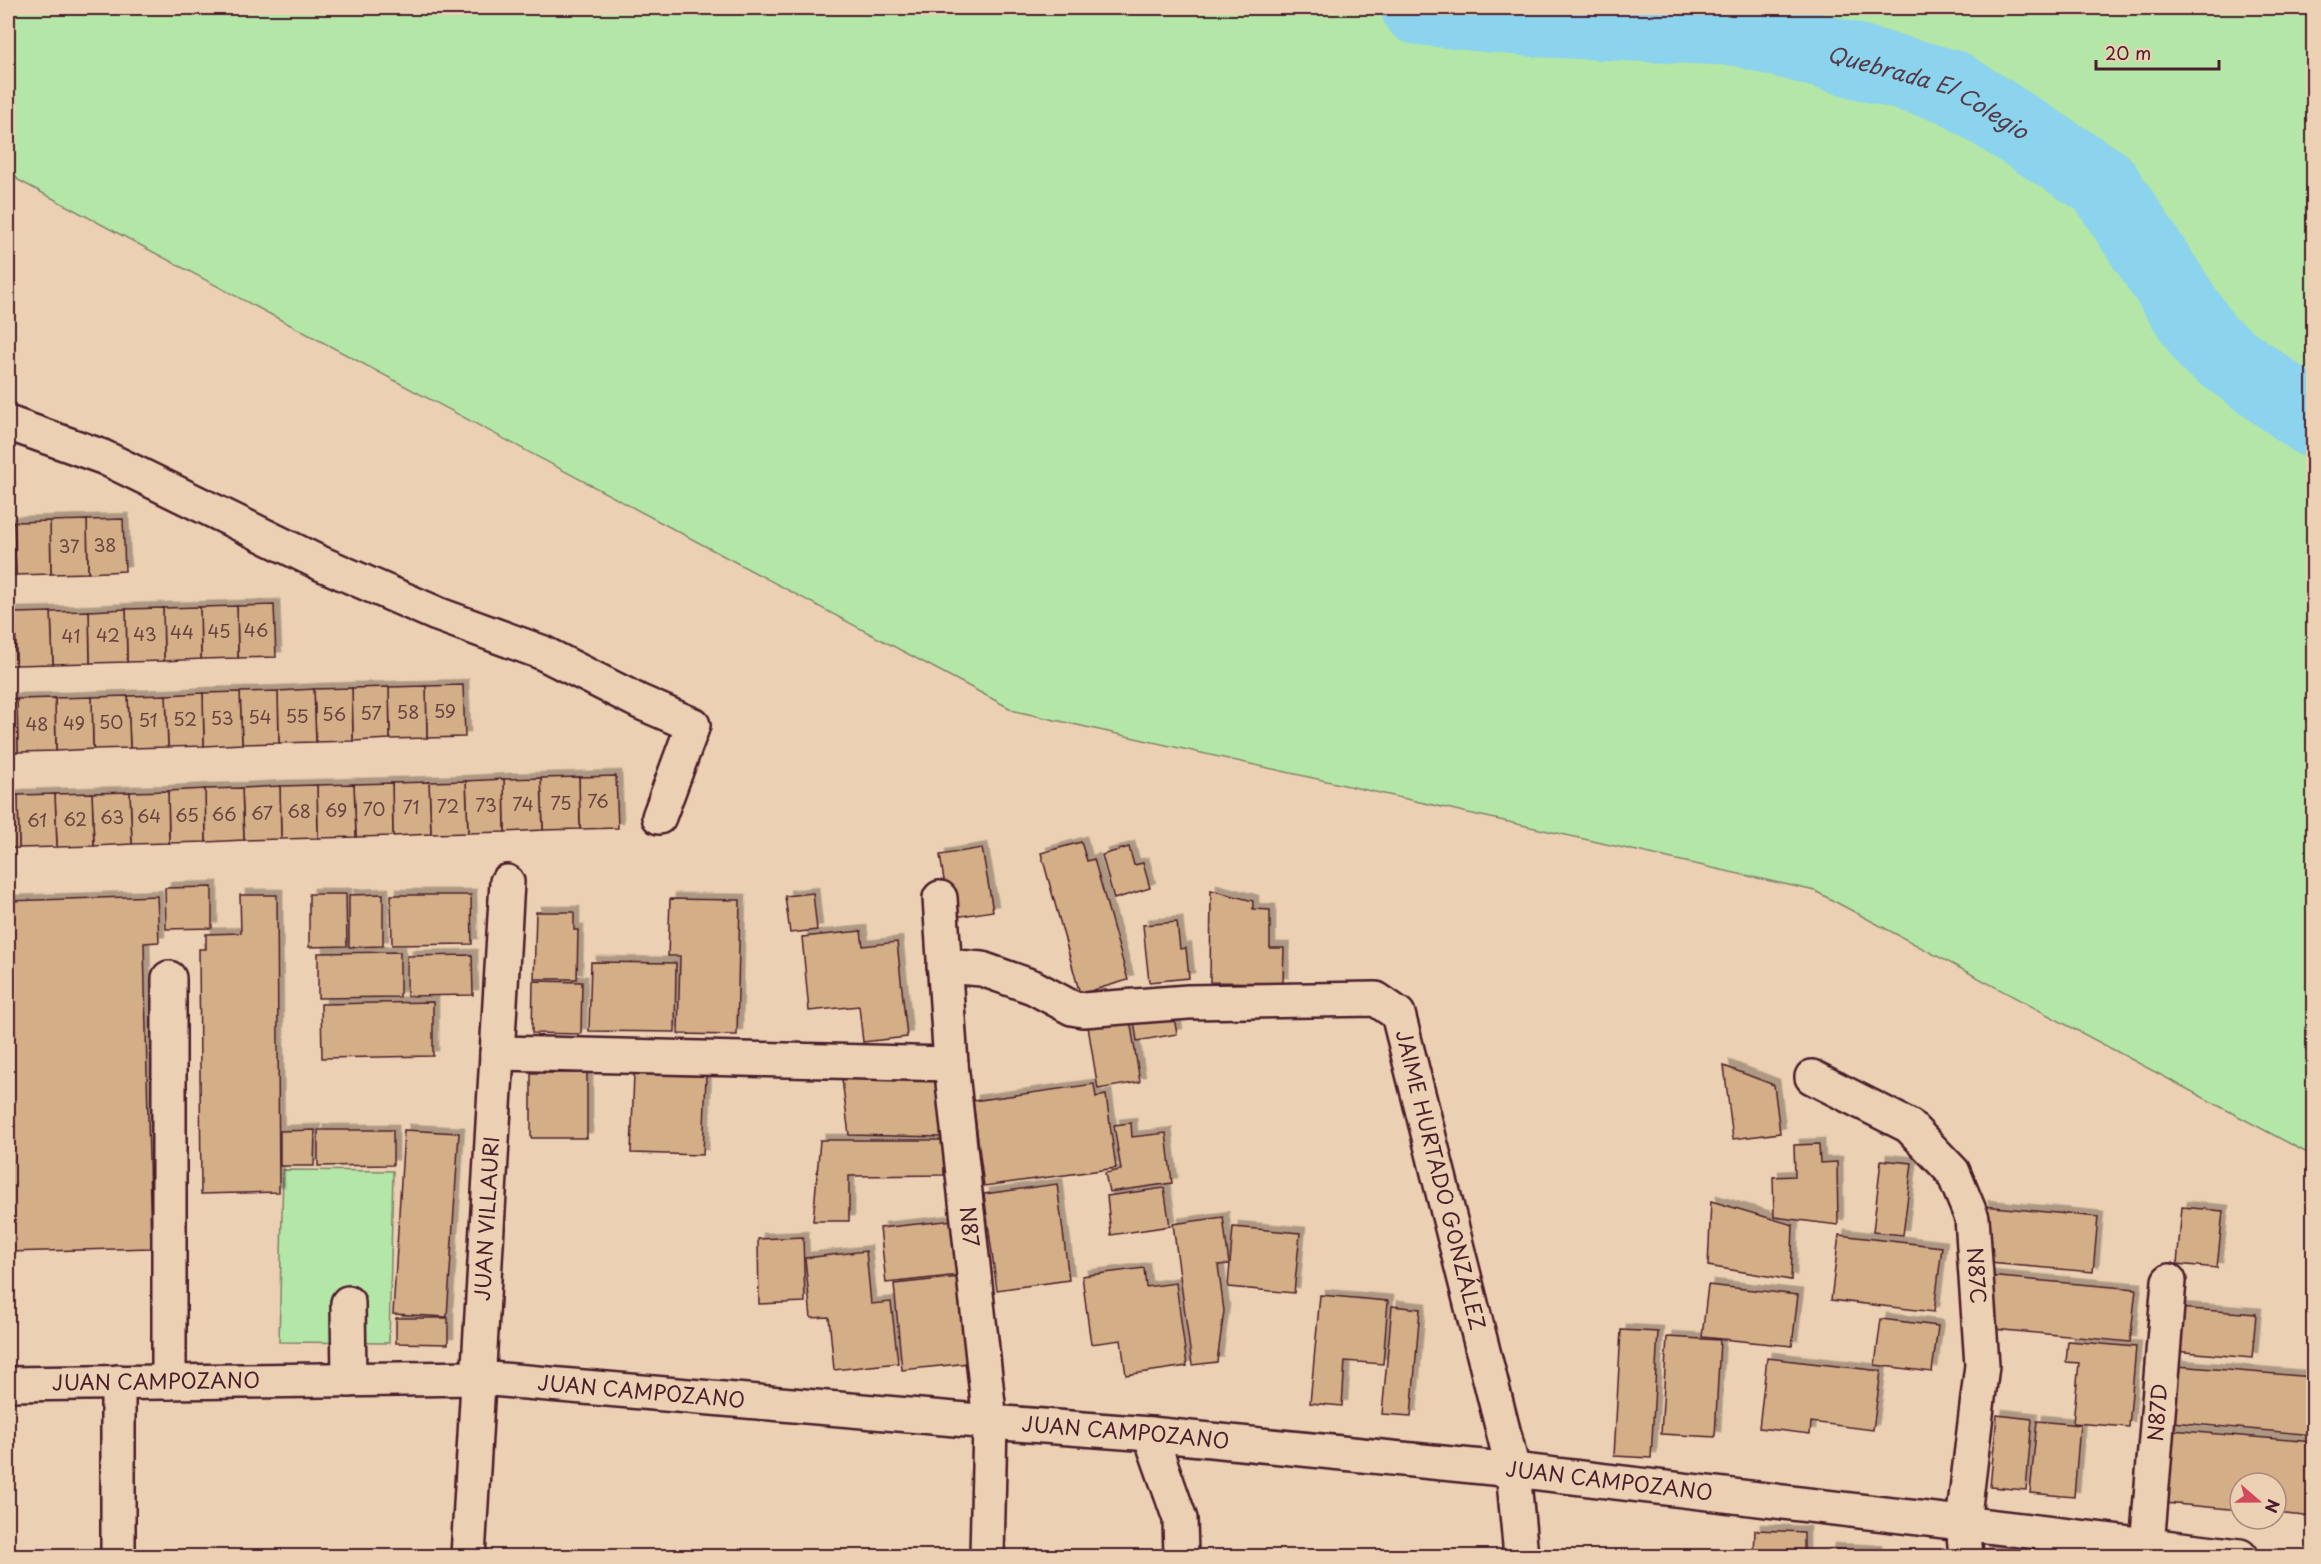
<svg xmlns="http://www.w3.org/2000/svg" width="2321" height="1564" font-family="'Playpen Sans',sans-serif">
  <defs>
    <filter id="shadow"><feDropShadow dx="5.5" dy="-5.5" stdDeviation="0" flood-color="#0004"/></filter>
  </defs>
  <rect width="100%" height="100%" fill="#ecd0b3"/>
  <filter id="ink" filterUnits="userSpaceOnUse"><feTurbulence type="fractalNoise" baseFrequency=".0167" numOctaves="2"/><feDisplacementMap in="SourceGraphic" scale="12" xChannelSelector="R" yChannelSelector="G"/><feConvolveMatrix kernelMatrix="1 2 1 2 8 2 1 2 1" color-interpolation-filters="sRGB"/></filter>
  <g filter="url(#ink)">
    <g fill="#b4e6a7" stroke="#7f8269" stroke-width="1.5">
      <polygon points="8,8 2313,8 2313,1156 1815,891 1015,711 18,180 8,165"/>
      <polygon points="283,1170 393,1171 389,1343 279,1342"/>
    </g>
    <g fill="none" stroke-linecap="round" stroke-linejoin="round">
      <path stroke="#8cd3ed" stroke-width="74" id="s1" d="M1418,8L1534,20L1739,29L1952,87L2103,183L2208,344L2314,421"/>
    </g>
    <g fill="#d3ae86" stroke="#4a1f2b" stroke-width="1.5" filter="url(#shadow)">
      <polygon points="123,519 125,571 88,573 87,520"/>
      <polygon points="87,520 88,573 51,574 50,521"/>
      <polygon points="50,521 51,574 16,575 14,522"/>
      <polygon points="14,522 16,575 8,575 8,523"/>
      <polygon points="274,605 276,657 238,658 237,606"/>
      <polygon points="237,606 238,658 201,659 200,607"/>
      <polygon points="200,607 201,659 164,661 163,608"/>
      <polygon points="163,608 164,661 127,662 126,609"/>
      <polygon points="126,609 127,662 90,663 89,611"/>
      <polygon points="89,611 90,663 53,664 51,612"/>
      <polygon points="51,612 53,664 16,665 15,613"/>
      <polygon points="8,613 15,613 16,665 8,665"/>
      <polygon points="463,685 465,737 427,738 426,686"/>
      <polygon points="426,686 427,738 390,739 389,687"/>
      <polygon points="389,687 390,739 353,741 352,688"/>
      <polygon points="352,688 353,741 316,742 314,689"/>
      <polygon points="314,689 316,742 279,743 278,691"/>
      <polygon points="278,691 279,743 242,744 240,692"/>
      <polygon points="240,692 242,744 204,746 203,693"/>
      <polygon points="203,693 204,746 168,747 166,695"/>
      <polygon points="166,695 168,747 130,748 128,696"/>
      <polygon points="128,696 130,748 93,749 92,697"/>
      <polygon points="92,697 93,749 56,751 55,698"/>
      <polygon points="55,698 56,751 18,752 17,699"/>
      <polygon points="8,699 17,699 18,752 8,752"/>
      <polygon points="616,776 618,828 580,829 579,777"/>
      <polygon points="579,777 580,829 543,830 541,778"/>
      <polygon points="541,778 543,830 505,832 504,779"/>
      <polygon points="504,779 505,832 468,833 466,781"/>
      <polygon points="466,781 468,833 431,834 429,782"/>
      <polygon points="429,782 431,834 393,836 392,783"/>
      <polygon points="392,783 393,836 356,837 354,784"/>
      <polygon points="354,784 356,837 318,838 317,785"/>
      <polygon points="317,785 318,838 281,839 280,786"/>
      <polygon points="280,786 281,839 244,840 242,788"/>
      <polygon points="242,788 244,840 206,842 205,789"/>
      <polygon points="205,789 206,842 169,843 168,791"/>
      <polygon points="168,791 169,843 132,844 130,792"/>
      <polygon points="130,792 132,844 94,846 92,793"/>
      <polygon points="92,793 94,846 57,847 55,794"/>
      <polygon points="55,794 57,847 19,848 18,795"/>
      <polygon points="18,795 19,848 8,848 8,796"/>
      <polygon points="1081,842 1087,861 1094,859 1128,980 1080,994 1041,853"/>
      <polygon points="1129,847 1134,865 1143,863 1150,888 1114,899 1102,855"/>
      <polygon points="982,848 993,911 950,918 940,855"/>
      <polygon points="212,887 212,928 166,929 165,888"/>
      <polygon points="1211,890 1253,901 1253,909 1270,910 1270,948 1284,948 1283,983 1210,982"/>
      <polygon points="813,893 817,930 790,933 785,896"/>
      <polygon points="309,894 346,894 347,946 309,947"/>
      <polygon points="383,894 383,946 349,947 349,895"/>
      <polygon points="240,895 277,895 279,1192 201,1194 199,949 206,949 206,934 241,933"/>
      <polygon points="391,895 471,895 472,944 392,945"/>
      <polygon points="157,896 159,942 144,943 151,1248 8,1252 8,901"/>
      <polygon points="670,899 740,900 737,1035 678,1034 680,956 668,956"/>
      <polygon points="536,912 574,912 574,930 578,930 577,979 534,979"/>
      <polygon points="1177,922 1180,949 1186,948 1189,978 1149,982 1143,925"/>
      <polygon points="861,931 863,946 897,942 907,1037 863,1042 859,1006 809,1011 802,937"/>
      <polygon points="400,952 400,997 318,998 318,953"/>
      <polygon points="472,955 473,995 407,996 407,956"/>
      <polygon points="591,962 676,963 675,1032 589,1031"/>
      <polygon points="533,981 582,982 581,1034 532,1033"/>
      <polygon points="433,1002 433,1056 322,1058 321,1004"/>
      <polygon points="1128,1007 1140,1082 1098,1089 1086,1014"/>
      <polygon points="1172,1007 1177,1034 1137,1041 1133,1013"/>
      <polygon points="1724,1066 1774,1085 1780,1133 1733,1139"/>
      <polygon points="841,1071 938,1071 944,1137 849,1135"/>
      <rect x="531" y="1073" width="56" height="65"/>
      <polygon points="634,1074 706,1076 703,1155 631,1153"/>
      <polygon points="1094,1084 1096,1097 1106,1095 1116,1168 984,1186 973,1101"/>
      <polygon points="1131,1123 1132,1137 1166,1133 1172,1183 1109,1192 1105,1173 1121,1170 1114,1125"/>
      <polygon points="315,1130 314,1166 280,1166 280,1131"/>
      <polygon points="318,1130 393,1130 393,1165 318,1166"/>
      <polygon points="404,1130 459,1133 447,1317 393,1314"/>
      <polygon points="820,1140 944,1140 944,1175 849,1176 849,1221 813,1221"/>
      <polygon points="1819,1144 1820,1163 1837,1162 1838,1225 1774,1217 1773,1177 1795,1176 1794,1145"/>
      <polygon points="1881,1160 1912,1163 1903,1235 1873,1232"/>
      <polygon points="1057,1184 1069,1280 997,1290 984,1194"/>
      <polygon points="1164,1188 1170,1226 1111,1235 1107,1196"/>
      <polygon points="1711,1201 1793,1225 1791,1280 1708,1266"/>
      <polygon points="1983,1206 2098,1217 2093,1272 1989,1263"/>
      <polygon points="2182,1207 2223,1211 2217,1268 2177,1264"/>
      <polygon points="1223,1217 1229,1264 1218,1265 1224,1311 1217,1362 1192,1365 1173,1224"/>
      <polygon points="954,1220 960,1275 886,1283 880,1228"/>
      <polygon points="1233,1227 1300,1233 1294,1293 1228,1287"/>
      <polygon points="1839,1235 1942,1247 1934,1312 1831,1300"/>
      <polygon points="803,1237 805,1302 759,1304 758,1239"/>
      <polygon points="866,1251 871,1304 891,1302 898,1363 834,1370 829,1317 811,1318 805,1258"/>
      <polygon points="1144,1268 1146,1287 1176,1283 1187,1366 1126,1375 1121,1340 1091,1344 1082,1276"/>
      <polygon points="1988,1276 2136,1289 2130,1342 1983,1328"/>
      <polygon points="960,1277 969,1363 902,1370 894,1284"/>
      <polygon points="1708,1285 1798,1295 1792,1346 1702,1337"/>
      <polygon points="1320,1295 1388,1301 1383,1364 1345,1361 1342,1406 1310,1403"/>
      <polygon points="1392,1306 1420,1309 1411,1416 1382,1414"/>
      <polygon points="2177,1308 2256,1314 2252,1358 2174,1351"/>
      <polygon points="396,1318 448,1318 448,1344 396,1343"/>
      <polygon points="1881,1319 1938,1326 1932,1372 1875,1365"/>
      <polygon points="1621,1330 1658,1332 1651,1458 1614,1456"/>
      <polygon points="1667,1337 1720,1340 1715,1437 1661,1434"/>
      <polygon points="2068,1341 2136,1347 2129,1427 2073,1423 2079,1363 2066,1362"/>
      <polygon points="1767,1358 1881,1371 1873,1430 1811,1422 1810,1434 1759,1428"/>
      <polygon points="2177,1366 2314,1377 2314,1435 2171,1422"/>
      <polygon points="1997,1415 2032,1419 2026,1490 1990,1487"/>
      <polygon points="2037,1421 2080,1425 2074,1497 2030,1493"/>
      <polygon points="2171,1430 2314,1442 2314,1517 2276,1513 2276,1483 2240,1483 2240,1510 2165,1503"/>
      <polygon points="1755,1530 1804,1532 1804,1556 1754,1556"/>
      <polygon points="1829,1549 1876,1551 1876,1556 1828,1556"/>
      <polygon points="1983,1549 2035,1551 2035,1556 1984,1556"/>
    </g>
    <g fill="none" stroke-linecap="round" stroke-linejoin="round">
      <defs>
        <g id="minor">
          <polyline points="8,423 103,457 320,563 437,614 541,652 640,702 693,725 659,817"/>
          <path id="s2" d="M940,898L951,1064L990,1422L987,1556"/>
          <path id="s3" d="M944,966L982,969L1033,987L1072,1008L1083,1010L1188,1002L1376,999L1398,1014L1513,1470L1521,1556"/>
          <polyline points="169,978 169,1382"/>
          <polyline points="497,1053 951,1064"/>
          <path id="s4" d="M1812,1077L1909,1126L1953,1172L1972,1218L1982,1365L1963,1523L1966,1556"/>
          <polyline points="348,1303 349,1380"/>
          <polyline points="118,1382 118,1556"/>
          <path id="s5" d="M8,1384L479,1378L990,1422L1150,1434L1513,1470L2240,1556"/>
          <polyline points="1150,1434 1180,1519 1181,1556"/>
          <path id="s6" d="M2147,1546L2169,1281"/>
          <path id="s7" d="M468,1556L507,882"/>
        </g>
      </defs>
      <use href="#minor" stroke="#4a1f2b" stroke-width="38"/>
      <use href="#minor" stroke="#ecd0b3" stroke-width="33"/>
    </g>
  </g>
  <g text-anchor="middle" stroke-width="6" stroke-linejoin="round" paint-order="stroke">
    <g font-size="18" fill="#6c4342">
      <text x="105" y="552">38</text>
      <text x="69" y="553">37</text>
      <text x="256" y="637">46</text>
      <text x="219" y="638">45</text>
      <text x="182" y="639">44</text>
      <text x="145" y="641">43</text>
      <text x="108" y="642">42</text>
      <text x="71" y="643">41</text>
      <text x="445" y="718">59</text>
      <text x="408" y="719">58</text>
      <text x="371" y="720">57</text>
      <text x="334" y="721">56</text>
      <text x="297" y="723">55</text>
      <text x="260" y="724">54</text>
      <text x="222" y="725">53</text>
      <text x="185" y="726">52</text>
      <text x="148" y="727">51</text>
      <text x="111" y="729">50</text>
      <text x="74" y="730">49</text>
      <text x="37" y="731">48</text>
      <text x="598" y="808">76</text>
      <text x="561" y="810">75</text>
      <text x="523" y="811">74</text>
      <text x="486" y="812">73</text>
      <text x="448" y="813">72</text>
      <text x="411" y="814">71</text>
      <text x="374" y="816">70</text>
      <text x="336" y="817">69</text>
      <text x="299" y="818">68</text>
      <text x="262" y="820">67</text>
      <text x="224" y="821">66</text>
      <text x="187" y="822">65</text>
      <text x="149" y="823">64</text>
      <text x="112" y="824">63</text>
      <text x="75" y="826">62</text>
      <text x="37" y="827">61</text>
    </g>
    <g font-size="21" fill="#4a1f2b" stroke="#ecd0b3">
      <text dy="7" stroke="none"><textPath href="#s3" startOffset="639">JAIME HURTADO GONZÁLEZ</textPath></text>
      <text dy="7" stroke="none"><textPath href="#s7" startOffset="338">JUAN VILLAURI</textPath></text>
      <text dy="7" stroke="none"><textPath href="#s2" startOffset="330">N87</textPath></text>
      <text dy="7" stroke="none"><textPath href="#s4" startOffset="280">N87C</textPath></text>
      <text dy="7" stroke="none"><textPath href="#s5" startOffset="148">JUAN CAMPOZANO</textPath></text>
      <text dy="7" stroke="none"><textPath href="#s5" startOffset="634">JUAN CAMPOZANO</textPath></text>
      <text dy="7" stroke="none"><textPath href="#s6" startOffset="134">N87D</textPath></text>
      <text dy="7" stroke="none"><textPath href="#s5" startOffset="1120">JUAN CAMPOZANO</textPath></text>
      <text dy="7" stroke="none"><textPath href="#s5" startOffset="1606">JUAN CAMPOZANO</textPath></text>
    </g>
    <g font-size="22" font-style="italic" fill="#543a48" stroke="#ecd0b3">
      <text dy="8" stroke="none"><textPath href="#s1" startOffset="522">Quebrada El Colegio</textPath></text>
    </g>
  </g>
  <rect width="2321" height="1564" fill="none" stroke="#ecd0b3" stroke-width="30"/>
  <rect x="15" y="15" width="2291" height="1534" fill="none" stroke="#4a1f2b" stroke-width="2" filter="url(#ink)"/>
  <g transform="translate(2258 1501) rotate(110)"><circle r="28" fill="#ecd0b3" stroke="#ab897d" stroke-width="1.5"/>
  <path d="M0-4.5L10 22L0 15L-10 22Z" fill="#d1495b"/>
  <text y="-9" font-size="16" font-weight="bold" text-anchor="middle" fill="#4a1f2b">N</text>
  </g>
  <path d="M2096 60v9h123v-9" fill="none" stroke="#4a1f2b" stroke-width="3"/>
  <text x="2105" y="60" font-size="18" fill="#4a1f2b" stroke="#ecd0b3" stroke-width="4.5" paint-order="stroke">20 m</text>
</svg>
